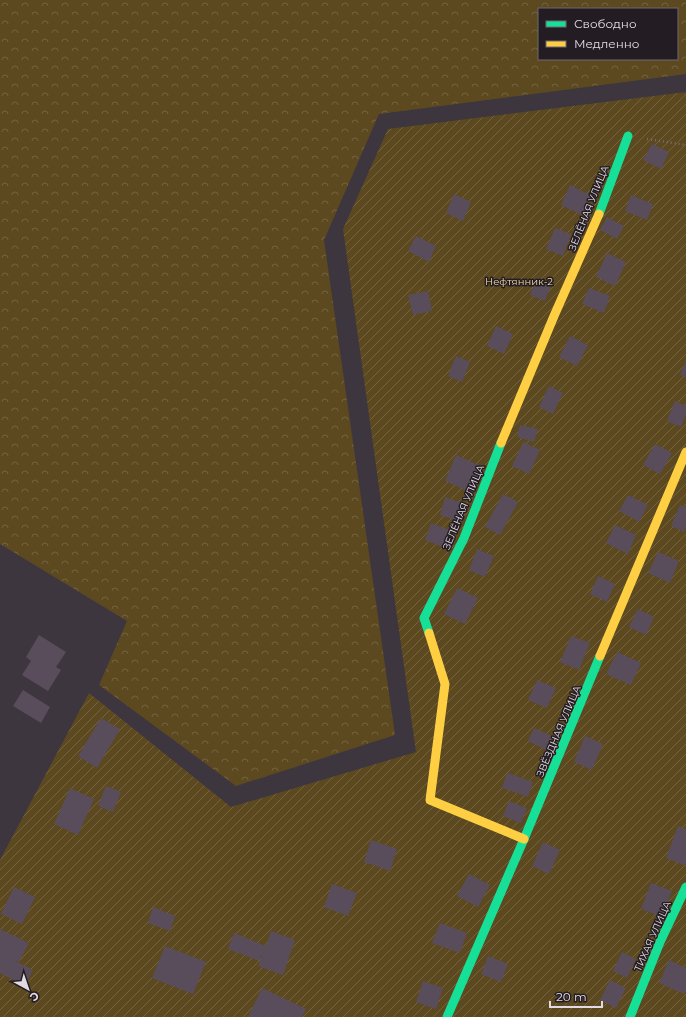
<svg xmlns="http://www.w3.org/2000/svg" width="686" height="1017" font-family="Montserrat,sans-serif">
  <defs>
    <pattern id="forest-crowns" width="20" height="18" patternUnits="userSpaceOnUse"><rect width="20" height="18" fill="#5c491f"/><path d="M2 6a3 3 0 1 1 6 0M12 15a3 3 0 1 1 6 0" fill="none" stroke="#73633f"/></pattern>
    <pattern id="garden-furrows" width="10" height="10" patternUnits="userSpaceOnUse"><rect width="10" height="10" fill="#5c491f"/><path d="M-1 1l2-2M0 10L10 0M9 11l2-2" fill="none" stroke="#73633f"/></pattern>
  </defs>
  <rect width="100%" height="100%" fill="#3d363e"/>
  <path fill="url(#forest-crowns)" fill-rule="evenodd" d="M0,0H686V74L379,114L324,240L395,735L236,786L99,685L127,621L0,544ZM539,9H677V59H539Z"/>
  <polygon fill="url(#garden-furrows)" points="686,92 686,1017 0,1017 0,860 89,693 231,807 416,752 343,229 388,129"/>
  <g fill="#594d5b">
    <polygon points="652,144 669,152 661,169 643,160"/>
    <polygon points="570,185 592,196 582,215 561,205"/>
    <polygon points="454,194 471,202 463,221 446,213"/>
    <polygon points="631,195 653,204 647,220 625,211"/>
    <polygon points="607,217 624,226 617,239 600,230"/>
    <polygon points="555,228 571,234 563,256 546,249"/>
    <polygon points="416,236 436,246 429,262 408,251"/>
    <polygon points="607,253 626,262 615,286 596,277"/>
    <polygon points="537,277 552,283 545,301 530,295"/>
    <polygon points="589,288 610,296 604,313 582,304"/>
    <polygon points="428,291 432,311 413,315 408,295"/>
    <polygon points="496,326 513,334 504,354 487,346"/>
    <polygon points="570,336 588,345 577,366 559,357"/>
    <polygon points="456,356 470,362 462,382 448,376"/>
    <polygon points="686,360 686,377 680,375"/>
    <polygon points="549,386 563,393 553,414 539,407"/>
    <polygon points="675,401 686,406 686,414 681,427 667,421"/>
    <polygon points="520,425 538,429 534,442 517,437"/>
    <polygon points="523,442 540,450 529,474 512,466"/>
    <polygon points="655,444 672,453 660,474 643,465"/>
    <polygon points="456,455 483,467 472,493 445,481"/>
    <polygon points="503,494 518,502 500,535 485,527"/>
    <polygon points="628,495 648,505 639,522 619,511"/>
    <polygon points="445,497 468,505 462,522 440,515"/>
    <polygon points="680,505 686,507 686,528 684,532 671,526"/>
    <polygon points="431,523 452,531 445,548 425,540"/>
    <polygon points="615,525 636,535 628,554 606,543"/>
    <polygon points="477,549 494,556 485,577 469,570"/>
    <polygon points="658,552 679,561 670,583 648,573"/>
    <polygon points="598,576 615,584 607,602 590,594"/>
    <polygon points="457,588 478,598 465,624 444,614"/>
    <polygon points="638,609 654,617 646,635 629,627"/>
    <polygon points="39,635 66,652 56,667 61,670 48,691 22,675 31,661 26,657"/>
    <polygon points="571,636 590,643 579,670 560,662"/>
    <polygon points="617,652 641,663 631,685 606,674"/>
    <polygon points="537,680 556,688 547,708 528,700"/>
    <polygon points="23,690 50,707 41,723 13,706"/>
    <polygon points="101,718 120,729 97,768 78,756"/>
    <polygon points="534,728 552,736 546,750 528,741"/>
    <polygon points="585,736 603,744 592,770 574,762"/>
    <polygon points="507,773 533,782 528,797 502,788"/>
    <polygon points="106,786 121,792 113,812 98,806"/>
    <polygon points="70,788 94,799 78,835 54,824"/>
    <polygon points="509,801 527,808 521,823 503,816"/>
    <polygon points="678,826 686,829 686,866 666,858"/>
    <polygon points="371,840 397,849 390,871 364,862"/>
    <polygon points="543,842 560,850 549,874 532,866"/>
    <polygon points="469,874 490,885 478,907 457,896"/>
    <polygon points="651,883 672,891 662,917 641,909"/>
    <polygon points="332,884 357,893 348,916 324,907"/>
    <polygon points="14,887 35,897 22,924 1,914"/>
    <polygon points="153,907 175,916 170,931 148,923"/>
    <polygon points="440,923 467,933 460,953 432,943"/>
    <polygon points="0,929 29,943 19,962 10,958 33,970 25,986 0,973"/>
    <polygon points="271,931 295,940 283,975 258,966 264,951 259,961 228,949 234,933 266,946"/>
    <polygon points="165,946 206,962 193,994 152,978"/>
    <polygon points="622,952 636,959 627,978 613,971"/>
    <polygon points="488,956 508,964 501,982 481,974"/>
    <polygon points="669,960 686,968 686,991 684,994 659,983"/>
    <polygon points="610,980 626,988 616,1008 600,1000"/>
    <polygon points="423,981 443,988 436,1009 416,1002"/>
    <polygon points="262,988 306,1009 302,1017 248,1017"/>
  </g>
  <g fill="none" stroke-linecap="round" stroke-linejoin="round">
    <polyline stroke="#766d78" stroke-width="2.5" stroke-dasharray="1 3" stroke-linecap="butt" points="647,139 686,145"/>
    <g stroke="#16e098" stroke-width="9">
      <polyline points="599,214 628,136"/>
      <polyline points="429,633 424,618 464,538 501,443"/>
      <polyline points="447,1017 524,839 600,656"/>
      <polyline points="630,1017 660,942 686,887"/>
    </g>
    <g stroke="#ffcf43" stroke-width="9">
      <polyline points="501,443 554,316 599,214"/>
      <polyline points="429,633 445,684 430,800 524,839"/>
      <polyline points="600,656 686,452"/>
    </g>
  </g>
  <g text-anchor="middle" stroke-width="3" stroke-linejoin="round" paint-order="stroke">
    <g font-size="10" fill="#e3dbe4" stroke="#231d23">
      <text transform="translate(588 208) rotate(-68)" y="4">ЗЕЛЁНАЯ УЛИЦА</text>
      <text transform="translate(463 507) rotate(-67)" y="4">ЗЕЛЁНАЯ УЛИЦА</text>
      <text transform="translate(558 731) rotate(-67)" y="4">ЗВЁЗДНАЯ УЛИЦА</text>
      <text transform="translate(652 936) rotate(-66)" y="4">ТИХАЯ УЛИЦА</text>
    </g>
    <g font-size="10" fill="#f8dea4" stroke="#231d23">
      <text x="519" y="285">Нефтянник-2</text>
    </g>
  </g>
  <rect x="538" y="8" width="140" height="52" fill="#231d23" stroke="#706970"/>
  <rect x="546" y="21" width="20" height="6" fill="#16e098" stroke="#706970"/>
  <text x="574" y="28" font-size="12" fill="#e3dbe4">Свободно</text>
  <rect x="546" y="41" width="20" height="6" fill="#ffcf43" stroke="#706970"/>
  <text x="574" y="48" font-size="12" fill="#e3dbe4">Медленно</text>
  <g transform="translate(28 989) rotate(140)" stroke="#231d23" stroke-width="3" paint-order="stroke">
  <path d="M0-3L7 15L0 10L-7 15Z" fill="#e3dbe4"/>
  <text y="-6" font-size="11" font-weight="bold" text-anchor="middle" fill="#e3dbe4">С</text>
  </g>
  <path d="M550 1001v6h52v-6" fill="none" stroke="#e3dbe4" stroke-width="2"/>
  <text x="556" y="1001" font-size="12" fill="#e3dbe4" stroke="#231d23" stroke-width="3" paint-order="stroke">20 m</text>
</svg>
